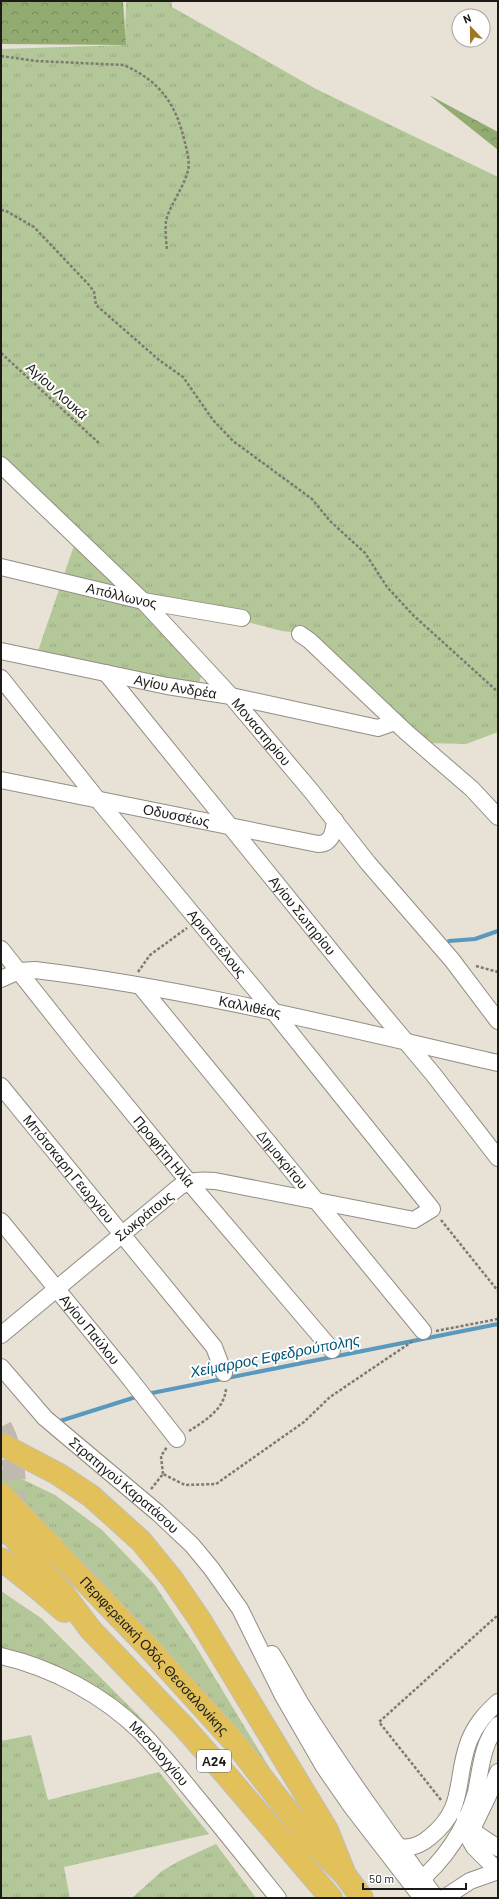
<svg xmlns="http://www.w3.org/2000/svg" width="499" height="1899" font-family="Barlow,sans-serif">
  <defs>
    <pattern id="grass-tufts" width="24" height="20" patternUnits="userSpaceOnUse"><rect width="24" height="20" fill="#b3c799"/><path d="M3 7l-1-3M5 7V3M7 7l1-3M15 17l-1-3M17 17v-4M19 17l1-3" fill="none" stroke="#9aaa83"/></pattern>
    <pattern id="forest-crowns" width="20" height="18" patternUnits="userSpaceOnUse"><rect width="20" height="18" fill="#92ab70"/><path d="M2 6a3 3 0 1 1 6 0M12 15a3 3 0 1 1 6 0" fill="none" stroke="#778a5b"/></pattern>
  </defs>
  <rect width="100%" height="100%" fill="#e7e1d6"/>
  <g fill="url(#grass-tufts)">
    <polygon points="126,1 172,1 172,7 316,89 498,177 498,732 466,744 428,743 298,629 292,632 282,631 126,591 198,668 201,677 199,683 188,684 38,651 79,531 1,457 1,49 125,45"/>
    <polygon points="1,1469 55,1495 102,1530 154,1584 198,1650 275,1777 1,1481"/>
    <polygon points="1,1591 41,1618 148,1725 86,1687 1,1652"/>
    <polygon points="31,1735 48,1800 159,1772 209,1834 64,1867 70,1898 1,1898 1,1741"/>
    <polygon points="216,1844 256,1898 132,1898 162,1871 179,1861"/>
  </g>
  <g fill="url(#forest-crowns)">
    <polygon points="1,1 123,1 126,45 1,44"/>
    <polygon points="429,95 498,132 498,150"/>
  </g>
  <g fill="none" stroke-linecap="round" stroke-linejoin="round">
    <g stroke="#5a99be" stroke-width="4">
      <polyline points="449,941 475,939 498,931"/>
      <polyline points="147,1394 498,1324"/>
      <polyline points="60,1421 139,1396"/>
    </g>
    <path stroke="#bfb9b0" stroke-width="22" stroke-dasharray="22 11" stroke-linecap="butt" d="M1,1427C20,1463 19,1513 1,1550"/>
    <defs>
      <g id="minor">
        <path id="s1" d="M1,465L143,601L231,696L312,792L368,863L452,960L498,1021"/>
        <path id="s2" d="M1,567L143,601L242,618"/>
        <polyline points="300,634 310,641 406,732 472,789 498,817"/>
        <path id="s3" d="M1,651L167,686L231,696L378,728L395,722"/>
        <path id="s4" d="M106,673L366,994L433,1074L498,1158"/>
        <path id="s5" d="M1,678L98,800L273,1011L432,1209L414,1220L215,1181C202,1180 190,1180 179,1187L1,1335"/>
        <path id="s6" d="M1,780L318,844C332,844 334,831 335,820"/>
        <path id="s7" d="M1,949L85,1055L189,1182L332,1350"/>
        <path id="s8" d="M1,979L19,971L35,970C191,989 345,1028 498,1063"/>
        <path id="s9" d="M141,987L423,1331"/>
        <path id="s10" d="M1,1086L214,1347L224,1373"/>
        <path id="s11" d="M1,1221L127,1375L177,1439"/>
        <path id="s12" d="M1,1367L45,1418L158,1513L192,1545L211,1568L240,1609L283,1696L324,1767L351,1806L422,1898"/>
        <path d="M272,1654C282,1670 291,1687 301,1704C343,1771 389,1834 436,1898"/>
        <path id="s13" d="M1,1656C53,1668 103,1695 141,1732C160,1752 177,1773 194,1794C223,1829 250,1863 278,1898"/>
        <polyline points="465,1818 470,1840 474,1847 498,1871"/>
        <polyline points="473,1827 488,1796 498,1772"/>
        <polyline points="471,1830 498,1848"/>
        <path d="M399,1847C411,1849 421,1845 430,1837C467,1807 454,1780 469,1741C476,1724 485,1714 498,1702"/>
        <path d="M414,1886C444,1861 466,1829 476,1792C481,1768 482,1744 498,1725"/>
        <polyline points="444,1898 470,1881 498,1871"/>
      </g>
      <g id="highway">
        <polyline points="1,1444 58,1474 91,1496 141,1541 172,1579 200,1620 327,1830 345,1875"/>
        <path id="s14" d="M1,1494L149,1648L236,1744L311,1841L345,1875L362,1898"/>
        <polyline points="1,1523 63,1593 91,1630 184,1727 222,1770 331,1898"/>
        <polyline points="1,1559 35,1586 64,1611"/>
      </g>
    </defs>
    <use href="#minor" stroke="#938d83" stroke-width="18"/>
    <use href="#highway" stroke="#c0bfbe" stroke-width="24"/>
    <g stroke="#7e7a72" stroke-width="2.5" stroke-dasharray="3 2" stroke-linecap="butt">
      <path d="M1,56L36,61L124,65C161,82 176,104 185,143C187,151 190,162 188,170C184,188 170,204 166,221C165,230 166,240 167,249"/>
      <polyline points="1,210 6,211 34,227 90,286 94,292 96,305 159,360 183,377 213,420 233,441 312,499 330,521 365,553 387,587 413,615 498,692"/>
      <polyline points="1,353 100,444"/>
      <polyline points="476,966 498,972"/>
      <polyline points="138,972 150,955 187,928"/>
      <polyline points="441,1220 498,1291"/>
      <polyline points="436,1331 498,1319"/>
      <path d="M189,1431C205,1421 226,1408 226,1387"/>
      <polyline points="163,1474 161,1456 167,1447"/>
      <polyline points="151,1489 163,1474 185,1485 216,1484 304,1422 330,1397 413,1341"/>
      <polyline points="441,1800 379,1722 498,1615"/>
    </g>
    <use href="#minor" stroke="#fff" stroke-width="16"/>
    <use href="#highway" stroke="#e2c05a" stroke-width="22"/>
  </g>
  <g text-anchor="middle" stroke-width="4" stroke-linejoin="round" paint-order="stroke">
    <rect fill="#fff" stroke="#615f5d" stroke-width="1" x="197" y="1750" width="34" height="22" rx="3"/>
    <g font-size="13" font-weight="bold" fill="#1d1b17">
      <text x="214" y="1766">Α24</text>
    </g>
    <g font-size="14" fill="#1d1b17" stroke="#fff">
      <text transform="translate(57 391) rotate(42)" y="5">Αγίου Λουκά</text>
      <text dy="5" stroke="none"><textPath href="#s2" startOffset="124">Απόλλωνος</textPath></text>
      <text dy="5" stroke="none"><textPath href="#s3" startOffset="178">Αγίου Ανδρέα</textPath></text>
      <text dy="5" stroke="none"><textPath href="#s1" startOffset="373">Μοναστηρίου</textPath></text>
      <text dy="5" stroke="none"><textPath href="#s6" startOffset="179">Οδυσσέως</textPath></text>
      <text dy="5" stroke="none"><textPath href="#s4" startOffset="312">Αγίου Σωτηρίου</textPath></text>
      <text dy="5" stroke="none"><textPath href="#s5" startOffset="342">Αριστοτέλους</textPath></text>
      <text dy="5" stroke="none"><textPath href="#s8" startOffset="254">Καλλιθέας</textPath></text>
      <text dy="5" stroke="none"><textPath href="#s7" startOffset="260">Προφήτη Ηλία</textPath></text>
      <text dy="5" stroke="none"><textPath href="#s9" startOffset="223">Δημοκρίτου</textPath></text>
      <text dy="5" stroke="none"><textPath href="#s10" startOffset="107">Μπότσκαρη Γεωργίου</textPath></text>
      <text transform="translate(144 1216) rotate(-39)" y="5">Σωκράτους</text>
      <text dy="5" stroke="none"><textPath href="#s11" startOffset="140">Αγίου Παύλου</textPath></text>
      <text dy="5" stroke="none"><textPath href="#s12" startOffset="171">Στρατηγού Καρατάσου</textPath></text>
      <text dy="5" stroke="none"><textPath href="#s14" startOffset="223">Περιφερειακή Οδός Θεσσαλονίκης</textPath></text>
      <text dy="5" stroke="none"><textPath href="#s13" startOffset="189">Μεσολογγίου</textPath></text>
    </g>
    <g font-size="15" font-style="italic" fill="#00557a" stroke="#fff">
      <text transform="translate(275 1356) rotate(-11)" y="5">Χείμαρρος Εφεδρούπολης</text>
    </g>
  </g>
  <rect width="499" height="1899" fill="none" stroke="#1d1b17" stroke-width="4"/>
  <g transform="translate(471 28) rotate(338)"><circle r="19" fill="#ffffff" stroke="#a5a4a2"/>
  <path d="M0-3L7 15L0 10L-7 15Z" fill="#9e7624"/>
  <text y="-6" font-size="11" font-weight="bold" text-anchor="middle" fill="#1d1b17">N</text>
  </g>
  <path d="M363 1883v6h103v-6" fill="none" stroke="#1d1b17" stroke-width="2"/>
  <text x="369" y="1883" font-size="12" fill="#1d1b17" stroke="#ffffff" stroke-width="3" paint-order="stroke">50 m</text>
</svg>
